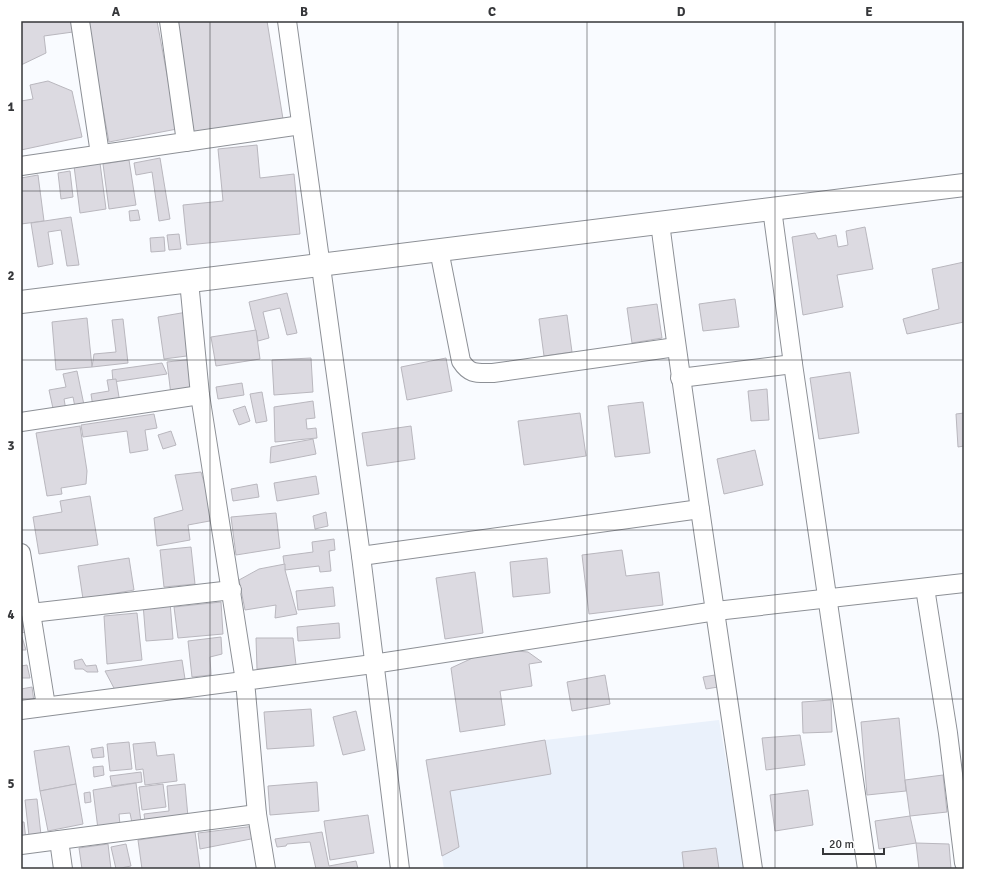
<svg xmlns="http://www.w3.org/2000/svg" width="985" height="890" font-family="Signika,sans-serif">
  <rect width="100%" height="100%" fill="#f9fbff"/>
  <polygon fill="#eaf1fb" points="719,720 745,869 444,869 426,760 545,740"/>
  <g fill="#dcdae1" stroke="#b9b7be">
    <polygon points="21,21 71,21 73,32 44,36 46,53 21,65"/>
    <polygon points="87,21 157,21 177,129 109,142"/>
    <polygon points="176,21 267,21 283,119 194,134"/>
    <polygon points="48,81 72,91 82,137 21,150 21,101 33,99 30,85"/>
    <polygon points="257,145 260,178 294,174 300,234 187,245 183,205 223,201 218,149"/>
    <polygon points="160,158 170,219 159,221 152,172 136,175 134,163"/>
    <polygon points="129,160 136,205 109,209 103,164"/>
    <polygon points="100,163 106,209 80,213 74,166"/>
    <polygon points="70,171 73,197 61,199 58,173"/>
    <polygon points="38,175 44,221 21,224 21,178"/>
    <polygon points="138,210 140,220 130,221 129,211"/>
    <polygon points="71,217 79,265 67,266 61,230 48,232 53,264 38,267 31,223"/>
    <polygon points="865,227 873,269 837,275 843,307 803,315 792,237 815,233 818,239 836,235 838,247 848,245 846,231"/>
    <polygon points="179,234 181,249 169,250 167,235"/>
    <polygon points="164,237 165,251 151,252 150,238"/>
    <polygon points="964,262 964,322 907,334 903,319 939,309 932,269"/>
    <polygon points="287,293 297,333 287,335 280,308 263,312 269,338 258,341 249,302"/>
    <polygon points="735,299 739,327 703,331 699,304"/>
    <polygon points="657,304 662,338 632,343 627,308"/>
    <polygon points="187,312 194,355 164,359 158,317"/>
    <polygon points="567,315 572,352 544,356 539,319"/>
    <polygon points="87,318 92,367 56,370 52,322"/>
    <polygon points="123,319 128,363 92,367 94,354 116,352 112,320"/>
    <polygon points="256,330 260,359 216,366 211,337"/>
    <polygon points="311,358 313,392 274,395 272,360"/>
    <polygon points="446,358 452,391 407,400 401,367"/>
    <polygon points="194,359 198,392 171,395 167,362"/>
    <polygon points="162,363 167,374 113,382 112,370"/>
    <polygon points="77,371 84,405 75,407 73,397 64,399 66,410 54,413 49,390 66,387 63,374"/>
    <polygon points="850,372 859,433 819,439 810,378"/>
    <polygon points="116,379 120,403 93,407 91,394 109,391 107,380"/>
    <polygon points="242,383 244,395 218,399 216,387"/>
    <polygon points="767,389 769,420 751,421 748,391"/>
    <polygon points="262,392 267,421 256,423 250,394"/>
    <polygon points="313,401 315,418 306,419 307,429 316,428 317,438 275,442 274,407"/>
    <polygon points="643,402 650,453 615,457 608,406"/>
    <polygon points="245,406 250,421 239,425 233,410"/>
    <polygon points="580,413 586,456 524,465 518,421"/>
    <polygon points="964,413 964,446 958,447 956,414"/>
    <polygon points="154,414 157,428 145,430 148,450 130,453 127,431 83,437 81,425"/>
    <polygon points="80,426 87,471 86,484 61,488 62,494 47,496 36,433"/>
    <polygon points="411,426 415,459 367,466 362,433"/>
    <polygon points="171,431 176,445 163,449 158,435"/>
    <polygon points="313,439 316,454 270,463 271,447"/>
    <polygon points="755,450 763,485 724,494 717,459"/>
    <polygon points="201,472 215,520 188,525 190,540 157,546 154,518 183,510 175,475"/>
    <polygon points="316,476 319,494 277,501 274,483"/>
    <polygon points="257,484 259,497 233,501 231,489"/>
    <polygon points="90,496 98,545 39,554 33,517 62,512 60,501"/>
    <polygon points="326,512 328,526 315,529 313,516"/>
    <polygon points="276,513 280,548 236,555 231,517"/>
    <polygon points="334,539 335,550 329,551 331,571 320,572 319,566 285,570 283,556 313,552 312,542"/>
    <polygon points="191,547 195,584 164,587 160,550"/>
    <polygon points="622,550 626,576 659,572 663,605 589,614 582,555"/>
    <polygon points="129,558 134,590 83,599 78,566"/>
    <polygon points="547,558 550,593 513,597 510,562"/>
    <polygon points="285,564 285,570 297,614 275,618 276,605 245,610 239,580 259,569"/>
    <polygon points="475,572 483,633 445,639 436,578"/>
    <polygon points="333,587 335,606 298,610 296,591"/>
    <polygon points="21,602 26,632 21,633"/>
    <polygon points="170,602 173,639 146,641 143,604"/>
    <polygon points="221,602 223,634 178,638 174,607"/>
    <polygon points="137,613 142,660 107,664 104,616"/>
    <polygon points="339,623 340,638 298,641 297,627"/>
    <polygon points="21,637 22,637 26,650 21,650"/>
    <polygon points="221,637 222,654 210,657 211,675 192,677 188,641"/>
    <polygon points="256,638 293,638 296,665 257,669"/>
    <polygon points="492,649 528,652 542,662 529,664 532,686 500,691 505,725 460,732 451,668"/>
    <polygon points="82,659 86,666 96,665 98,672 87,672 83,669 75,669 74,661"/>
    <polygon points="182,660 185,679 115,690 105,671"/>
    <polygon points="27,665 30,678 21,678 21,666"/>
    <polygon points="605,675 610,704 572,711 567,682"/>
    <polygon points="715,675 718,687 706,689 703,677"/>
    <polygon points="32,687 34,702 21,702 21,689"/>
    <polygon points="831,700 832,732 803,733 802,702"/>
    <polygon points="311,709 314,746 267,749 264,712"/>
    <polygon points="356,711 365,750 343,755 333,717"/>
    <polygon points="899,718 906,791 867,795 861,722"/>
    <polygon points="800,735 805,765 766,770 762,738"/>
    <polygon points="545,740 551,774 450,791 459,847 442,856 426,760"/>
    <polygon points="129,742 132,769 110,771 107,744"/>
    <polygon points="155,742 157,756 174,754 177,781 145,785 143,769 136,770 133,744"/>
    <polygon points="69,746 76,784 40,791 34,751"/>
    <polygon points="103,747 104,757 93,758 91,749"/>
    <polygon points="103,766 104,775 94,777 93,767"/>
    <polygon points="141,772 142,782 112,786 110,776"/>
    <polygon points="943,775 947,812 910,816 905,780"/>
    <polygon points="317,782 319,811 270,815 268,786"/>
    <polygon points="136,783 141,822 132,823 130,813 119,814 120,825 98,829 93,790"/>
    <polygon points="76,784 83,824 48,831 40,791"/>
    <polygon points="163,784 166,807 142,810 139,787"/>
    <polygon points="185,784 188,817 145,821 144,814 169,811 167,786"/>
    <polygon points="808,790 813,825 775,831 770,795"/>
    <polygon points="90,792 91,802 85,803 84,793"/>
    <polygon points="37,799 41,835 29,836 25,800"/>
    <polygon points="368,815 374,853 330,860 324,821"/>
    <polygon points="910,816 916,843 879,849 875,821"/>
    <polygon points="21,822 24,822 26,840 21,840"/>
    <polygon points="255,826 256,838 200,849 198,833"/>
    <polygon points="195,832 200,869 142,869 138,840"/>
    <polygon points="322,832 329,866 356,861 358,869 316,869 310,842 287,844 286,846 277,847 275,839"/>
    <polygon points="916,843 949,844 951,869 919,869"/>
    <polygon points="108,844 111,869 82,869 79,848"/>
    <polygon points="126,844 131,866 116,869 111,847"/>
    <polygon points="716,848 719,869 684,869 682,852"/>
  </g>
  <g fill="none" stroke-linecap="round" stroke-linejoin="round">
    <defs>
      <g id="minor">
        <polyline points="80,21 100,154"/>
        <polyline points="169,21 186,142"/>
        <polyline points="287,21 361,556 400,869"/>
        <polyline points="21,166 301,125"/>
        <polyline points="772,209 793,364 867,869"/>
        <path d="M660,223C688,439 722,654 753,869"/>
        <path d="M439,250L461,361C470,375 477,373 493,373L676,347"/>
        <polyline points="189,281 200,395 245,681 257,814 266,869"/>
        <polyline points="680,378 793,364"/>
        <polyline points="21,422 200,395"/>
        <polyline points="21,553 31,613 232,590"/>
        <polyline points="361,556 700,509"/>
        <polyline points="925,588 948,733 964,863"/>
        <polyline points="31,613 46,706"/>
        <polyline points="21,710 373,664 716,611 964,583"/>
        <polyline points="59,840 63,869"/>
        <polyline points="21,845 257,814"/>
      </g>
      <polyline id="tertiary" points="21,302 964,185"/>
    </defs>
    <use href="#minor" stroke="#8d9096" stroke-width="20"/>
    <use href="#tertiary" stroke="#8d9096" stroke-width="24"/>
    <use href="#minor" stroke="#fff" stroke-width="18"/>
    <use href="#tertiary" stroke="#fff" stroke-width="22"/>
  </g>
  <path fill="none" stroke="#36373a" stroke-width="1" stroke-opacity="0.55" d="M210,21V869M398,21V869M587,21V869M775,21V869M21,191H964M21,360H964M21,530H964M21,699H964"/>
  <rect width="985" height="890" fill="none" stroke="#ffffff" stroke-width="44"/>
  <path d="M823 848v6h61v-6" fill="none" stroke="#36373a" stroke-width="2"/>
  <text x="829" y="848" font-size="12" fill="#36373a" stroke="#ffffff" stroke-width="3" paint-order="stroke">20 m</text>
  <rect x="22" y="22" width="941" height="846" fill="none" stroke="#36373a" stroke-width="1.5"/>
  <g font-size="13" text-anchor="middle" font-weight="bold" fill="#36373a">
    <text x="116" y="16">A</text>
    <text x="304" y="16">B</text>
    <text x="492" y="16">C</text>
    <text x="681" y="16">D</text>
    <text x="869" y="16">E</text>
    <text x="11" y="111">1</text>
    <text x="11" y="280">2</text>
    <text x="11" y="450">3</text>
    <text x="11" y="619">4</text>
    <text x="11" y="788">5</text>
  </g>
</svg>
